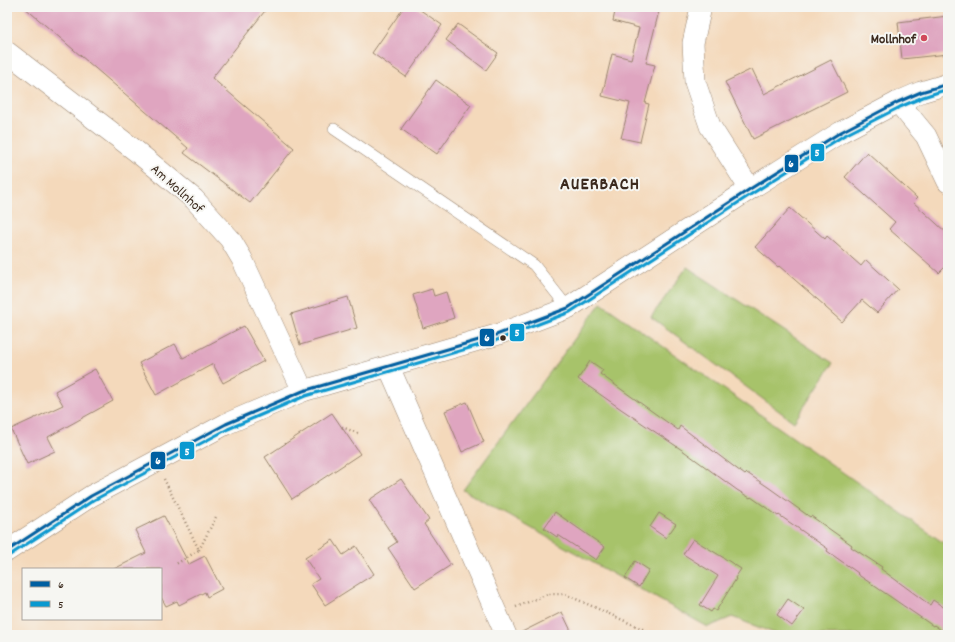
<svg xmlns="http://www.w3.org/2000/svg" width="955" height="642" font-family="Dekko,sans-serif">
  <rect width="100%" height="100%" fill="#f6f6f2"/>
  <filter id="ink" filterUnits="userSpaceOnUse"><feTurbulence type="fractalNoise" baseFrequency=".025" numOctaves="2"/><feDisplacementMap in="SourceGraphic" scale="8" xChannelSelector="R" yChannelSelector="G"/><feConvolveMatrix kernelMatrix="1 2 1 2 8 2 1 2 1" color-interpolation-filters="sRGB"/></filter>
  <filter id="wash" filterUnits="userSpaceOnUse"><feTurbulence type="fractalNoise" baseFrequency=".012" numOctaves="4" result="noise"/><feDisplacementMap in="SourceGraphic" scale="16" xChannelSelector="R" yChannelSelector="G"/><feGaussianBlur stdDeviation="0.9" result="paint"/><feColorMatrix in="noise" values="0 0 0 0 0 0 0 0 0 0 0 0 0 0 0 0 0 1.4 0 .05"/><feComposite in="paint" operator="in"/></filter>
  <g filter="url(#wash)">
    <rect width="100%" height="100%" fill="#f4d9bb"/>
    <g fill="#a7c36a" stroke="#717644">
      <polygon points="687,267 833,363 794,422 651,317"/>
      <polygon points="601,303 948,546 948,635 779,635 732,617 708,627 463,490"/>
    </g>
    <g id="blocks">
      <g fill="#dfa5c0">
        <polygon points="24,7 268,7 212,78 294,148 250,203 184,153 188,148"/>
        <polygon points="404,7 416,7 442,25 406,77 372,53"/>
        <polygon points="616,7 660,7 646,63 655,65 645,103 649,104 640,142 621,138 630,103 602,96 612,54 631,59 639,28 613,21"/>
        <polygon points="948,16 948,54 902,59 898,22"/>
        <polygon points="458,24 498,53 486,70 446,40"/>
        <polygon points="831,60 847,92 753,139 725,82 752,69 764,94"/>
        <polygon points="436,80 471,105 437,154 401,129"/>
        <polygon points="867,152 917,198 913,202 948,234 948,264 939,273 889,229 895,222 845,177"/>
        <polygon points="790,208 825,239 827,236 861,266 866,260 898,289 877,313 862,300 842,322 825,307 825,306 779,266 778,267 755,247"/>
        <polygon points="432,289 434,296 446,292 454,318 423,328 413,295"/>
        <polygon points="348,297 357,328 300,345 291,314"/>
        <polygon points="244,326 264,361 223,383 213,364 156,395 139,363 175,344 183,358"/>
        <polygon points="590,361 603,370 600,374 678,430 680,426 745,475 747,473 768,487 810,517 811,516 852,545 851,547 882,567 881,569 930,605 933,600 948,610 948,635 934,625 933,626 857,574 858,573 827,551 828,549 779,515 778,516 751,497 750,498 737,490 685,452 621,409 578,379"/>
        <polygon points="95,369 113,401 48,437 55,451 27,464 11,429 63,405 55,391"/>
        <polygon points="467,402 484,442 462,452 445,411"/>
        <polygon points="332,413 360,454 292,499 265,457"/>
        <polygon points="401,479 429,520 424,524 451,565 415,588 388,548 397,542 369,500"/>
        <polygon points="555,512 605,547 596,560 558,535 557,537 544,528"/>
        <polygon points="659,513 676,524 666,538 650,527"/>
        <polygon points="164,516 189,564 205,556 222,589 207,597 205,592 179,605 177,601 166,606 161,597 161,569 114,569 146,553 135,530"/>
        <polygon points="693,539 724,558 741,569 735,578 736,579 716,611 713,609 711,612 700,605 718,576 683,554"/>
        <polygon points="333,540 343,555 356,546 374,574 325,605 311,584 319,579 305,558"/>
        <polygon points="635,561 649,570 639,587 625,578"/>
        <polygon points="788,599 804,610 792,626 777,615"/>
        <polygon points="562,612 573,635 518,635 518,634"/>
      </g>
    </g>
  </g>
  <g filter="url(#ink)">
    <use href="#blocks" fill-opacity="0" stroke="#98826c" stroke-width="1"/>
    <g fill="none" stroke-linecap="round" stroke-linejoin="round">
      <defs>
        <polyline id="service" points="334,129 534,265 568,308"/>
        <g id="minor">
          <polyline points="701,7 693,43 695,82 710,126 750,189"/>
          <polyline points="7,52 136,151 194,199 230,239 242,259 303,391"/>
          <polyline points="898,102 926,136 948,182"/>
          <polyline points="389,367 506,635"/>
          <polyline points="7,551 91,496 226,424 303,391 496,335 568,308 750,189 841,132 898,102 921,92 948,84"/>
        </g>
      </defs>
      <use href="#service" stroke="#98826c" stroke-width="12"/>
      <use href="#minor" stroke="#98826c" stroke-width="22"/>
      <g stroke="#98826c" stroke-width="2.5" stroke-dasharray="1 3" stroke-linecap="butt">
        <polyline points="342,427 360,434"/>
        <polyline points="164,479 199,550 176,564"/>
        <polyline points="199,550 216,517"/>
        <polyline points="516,607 548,594 565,594 656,635"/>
      </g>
      <use href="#service" stroke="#fff" stroke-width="11"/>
      <use href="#minor" stroke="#fff" stroke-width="21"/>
      <defs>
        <polyline id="bus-1" points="7,551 91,496 226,424 303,391 496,335 568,308 750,189 841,132 898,102 921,92 948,84"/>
        <polyline id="bus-2" points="10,555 94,500 228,429 305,396 497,340 570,312 753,193 843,136 900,107 923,97 948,89"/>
      </defs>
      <use href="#bus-1" stroke="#f6f6f2" stroke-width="6"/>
      <use href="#bus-2" stroke="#f6f6f2" stroke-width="6"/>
      <use href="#bus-1" stroke="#005fa1" stroke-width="3"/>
      <use href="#bus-2" stroke="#0999d0" stroke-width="3"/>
    </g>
  </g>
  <circle fill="#d1495b" stroke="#f6f6f2" stroke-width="1.5" cx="924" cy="38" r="4"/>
  <circle fill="#3b2a1e" stroke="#f6f6f2" stroke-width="1.5" cx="503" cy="338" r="3.5"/>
  <g text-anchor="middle" stroke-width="4" stroke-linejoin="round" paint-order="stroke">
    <g font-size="14" font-weight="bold" fill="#3b2a1e" stroke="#f6f6f2" text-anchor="end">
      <text x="916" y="43">Mollnhof</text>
    </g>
    <g font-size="14" fill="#3b2a1e" stroke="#f6f6f2">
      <text transform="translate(178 188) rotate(42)" y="5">Am Mollnhof</text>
    </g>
    <g font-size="18" font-weight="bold" letter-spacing="1" fill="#3b2a1e" stroke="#f6f6f2">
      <text x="600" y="189">AUERBACH</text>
    </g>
  </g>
  <g stroke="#f6f6f2" stroke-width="1.5">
    <rect x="810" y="143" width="15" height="19" rx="4" fill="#0999d0"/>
    <rect x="784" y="154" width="15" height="19" rx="4" fill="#005fa1"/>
    <rect x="509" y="323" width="16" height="19" rx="4" fill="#0999d0"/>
    <rect x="479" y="328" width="16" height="19" rx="4" fill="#005fa1"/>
    <rect x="179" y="441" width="16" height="19" rx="4" fill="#0999d0"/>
    <rect x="150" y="451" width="16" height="19" rx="4" fill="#005fa1"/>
  </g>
  <g font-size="11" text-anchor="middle" font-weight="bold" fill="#fff">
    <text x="817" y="156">5</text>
    <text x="791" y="167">6</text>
    <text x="517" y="336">5</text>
    <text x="487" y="341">6</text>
    <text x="187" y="455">5</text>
    <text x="158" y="464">6</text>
  </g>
  <rect width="955" height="642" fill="none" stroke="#f6f6f2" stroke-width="24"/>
  <rect x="22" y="568" width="140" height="52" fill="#f6f6f2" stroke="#aba49d"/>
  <rect x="30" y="581" width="20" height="6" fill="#005fa1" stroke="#aba49d"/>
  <text x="58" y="588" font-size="12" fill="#3b2a1e">6</text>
  <rect x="30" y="601" width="20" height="6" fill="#0999d0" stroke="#aba49d"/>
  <text x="58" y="608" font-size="12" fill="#3b2a1e">5</text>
</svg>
